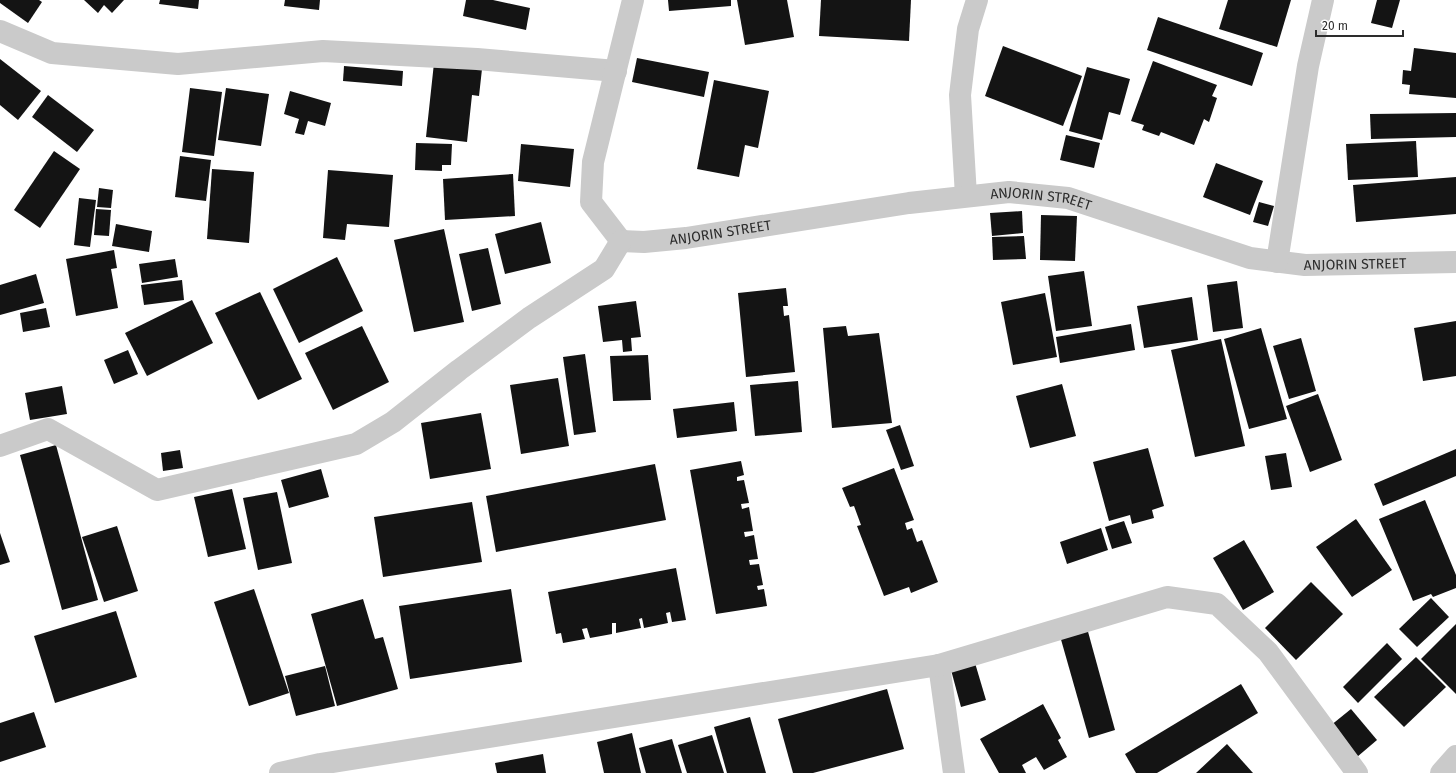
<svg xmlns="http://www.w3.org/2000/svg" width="1456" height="773" font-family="'Fira Sans',sans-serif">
  <rect width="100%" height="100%" fill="#fff"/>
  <g fill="#141414">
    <polygon points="0,0 39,0 42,2 28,23 0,3"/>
    <polygon points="84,0 124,0 112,13 104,5 98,13"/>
    <polygon points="160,0 199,0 198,9 159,4"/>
    <polygon points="285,0 320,0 319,10 284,6"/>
    <polygon points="466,0 493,0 530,8 526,30 463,16"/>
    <polygon points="668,0 731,0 731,6 669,11"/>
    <polygon points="737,0 787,0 794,37 745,45"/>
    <polygon points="821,0 911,0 909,41 819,36"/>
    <polygon points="1228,0 1291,0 1277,47 1219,29"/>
    <polygon points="1377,0 1400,0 1392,28 1371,23"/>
    <polygon points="1158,17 1263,53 1252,86 1147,50"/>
    <polygon points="1003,46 1082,76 1063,126 985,96"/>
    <polygon points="1414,48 1456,53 1456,98 1409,94 1410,85 1402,84 1403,70 1411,71"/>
    <polygon points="637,58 709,72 704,97 632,82"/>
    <polygon points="0,59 41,91 18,120 0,105"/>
    <polygon points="1153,61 1217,85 1212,96 1217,98 1209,122 1204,119 1194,145 1161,132 1159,136 1142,130 1144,125 1131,121"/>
    <polygon points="434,63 482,69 479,96 472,95 467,142 426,137"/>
    <polygon points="344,66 403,71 402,86 343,81"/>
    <polygon points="1087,67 1130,79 1120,115 1109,112 1102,140 1069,131"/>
    <polygon points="714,80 769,91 758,148 745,145 739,177 697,169"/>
    <polygon points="190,88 222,92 214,156 182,152"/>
    <polygon points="226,88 269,94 261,146 218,140"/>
    <polygon points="290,91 331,103 325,126 308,121 304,135 295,133 299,119 284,114"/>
    <polygon points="48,95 94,130 77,152 32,117"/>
    <polygon points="1456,113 1456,137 1371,139 1370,114"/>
    <polygon points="1066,135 1100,143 1094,168 1060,160"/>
    <polygon points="1416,141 1418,177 1348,180 1346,144"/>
    <polygon points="416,143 452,144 451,165 442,165 442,171 415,170"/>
    <polygon points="521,144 574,149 570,187 518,181"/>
    <polygon points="54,151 80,169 40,228 14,210"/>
    <polygon points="180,156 211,160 206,201 175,197"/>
    <polygon points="1216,163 1263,181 1250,215 1203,197"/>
    <polygon points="212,169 254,172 249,243 207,239"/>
    <polygon points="328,170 393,175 389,227 347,224 345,240 323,238"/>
    <polygon points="513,174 515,216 445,220 443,179"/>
    <polygon points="1456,177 1456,214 1356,222 1353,185"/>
    <polygon points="99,188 113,190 111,208 97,207"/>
    <polygon points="79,198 96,200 90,247 74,245"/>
    <polygon points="1259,202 1274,206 1268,226 1253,222"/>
    <polygon points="96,209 111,210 109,236 94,235"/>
    <polygon points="1022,211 1023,233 992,236 990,213"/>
    <polygon points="1041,215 1077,216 1075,261 1040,260"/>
    <polygon points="541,222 551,263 505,274 495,234"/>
    <polygon points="116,224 152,231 149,252 112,246"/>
    <polygon points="444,229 464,322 414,332 394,240"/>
    <polygon points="1024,236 1026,259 993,260 992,237"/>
    <polygon points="488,248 501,304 472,311 459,254"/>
    <polygon points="114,250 117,268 111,269 118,308 76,316 66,259"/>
    <polygon points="337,257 363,311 299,343 273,289"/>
    <polygon points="175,259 178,277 142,283 139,264"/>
    <polygon points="1084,271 1092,326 1056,331 1048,276"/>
    <polygon points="36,274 44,303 0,315 0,285"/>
    <polygon points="182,280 184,300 144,305 141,285"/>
    <polygon points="1237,281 1243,328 1213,332 1207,285"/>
    <polygon points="786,288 788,306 783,306 784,316 789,315 795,372 746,377 738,293"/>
    <polygon points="260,292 302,379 258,400 215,313"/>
    <polygon points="1045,293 1057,357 1013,365 1001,302"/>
    <polygon points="1192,297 1198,340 1144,348 1137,306"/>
    <polygon points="192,300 213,343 147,376 125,333"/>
    <polygon points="636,301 641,337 631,338 632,351 623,352 622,340 603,342 598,306"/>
    <polygon points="46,308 50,327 23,332 20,313"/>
    <polygon points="1456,321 1456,376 1423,381 1414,328"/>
    <polygon points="1131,324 1135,350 1060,363 1056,337"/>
    <polygon points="362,326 389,382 333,410 305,353"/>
    <polygon points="846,326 848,336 879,333 892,423 832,428 823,328"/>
    <polygon points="1261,328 1287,419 1249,429 1224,339"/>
    <polygon points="1301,338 1316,391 1289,399 1273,346"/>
    <polygon points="1221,339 1245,446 1195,457 1171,350"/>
    <polygon points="128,350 138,374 114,384 104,360"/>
    <polygon points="585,354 596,432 574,435 563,357"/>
    <polygon points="648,355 651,400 613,401 610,356"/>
    <polygon points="558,378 569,446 521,454 510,385"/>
    <polygon points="798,381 802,432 755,436 750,385"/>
    <polygon points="1062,384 1076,436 1030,448 1016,396"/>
    <polygon points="62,386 67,414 30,420 25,393"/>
    <polygon points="1318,394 1342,460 1310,472 1286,406"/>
    <polygon points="734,402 737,431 677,438 673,409"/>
    <polygon points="481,413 491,469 430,479 421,423"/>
    <polygon points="900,425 914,466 901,470 886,430"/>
    <polygon points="56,445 98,600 62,610 20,455"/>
    <polygon points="1148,448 1164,506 1152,510 1154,518 1132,524 1130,515 1109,521 1093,462"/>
    <polygon points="1456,449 1456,476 1383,506 1374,484"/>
    <polygon points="180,450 183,468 163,471 161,453"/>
    <polygon points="1286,453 1292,487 1271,490 1265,456"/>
    <polygon points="741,461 744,475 737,477 737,481 744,480 749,503 741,504 742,509 749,507 753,531 744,532 745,537 754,535 758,559 749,560 750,565 759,564 763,585 757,586 758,590 764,589 767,606 716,614 690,470"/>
    <polygon points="655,464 666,520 496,552 486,496"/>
    <polygon points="894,468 914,520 905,523 907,530 912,528 917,542 922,540 938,582 911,593 909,587 884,596 857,526 861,525 854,506 850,507 842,488"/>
    <polygon points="321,469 329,497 289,508 281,480"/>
    <polygon points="232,489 246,549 208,557 194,497"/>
    <polygon points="277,492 292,563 258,570 243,498"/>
    <polygon points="1425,500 1456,575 1456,588 1433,597 1431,594 1413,601 1379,519"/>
    <polygon points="472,502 482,562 383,577 374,517"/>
    <polygon points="1356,519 1392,570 1352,597 1316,547"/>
    <polygon points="1124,521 1132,543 1112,549 1105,527"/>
    <polygon points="117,526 138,591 104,602 82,537"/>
    <polygon points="1101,528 1108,550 1067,564 1060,542"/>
    <polygon points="0,533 10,562 0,565"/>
    <polygon points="1244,540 1274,592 1243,610 1213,558"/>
    <polygon points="676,568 686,620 672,622 670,612 666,613 668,623 644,628 642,618 639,619 641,628 616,633 616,623 612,623 612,634 590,638 587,628 582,629 585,639 563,643 561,633 556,634 548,592"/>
    <polygon points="1311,582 1343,614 1296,660 1265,628"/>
    <polygon points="254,589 289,693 249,706 214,602"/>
    <polygon points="511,589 522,662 410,679 399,606"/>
    <polygon points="1431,598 1449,617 1417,647 1399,629"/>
    <polygon points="363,599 375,639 383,637 398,689 337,706 311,614"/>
    <polygon points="116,611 137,677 55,703 34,636"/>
    <polygon points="1456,624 1456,694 1421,659"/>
    <polygon points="1087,628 1115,730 1089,738 1060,636"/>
    <polygon points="1387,643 1402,659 1358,703 1343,687"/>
    <polygon points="1416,657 1446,687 1404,727 1374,697"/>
    <polygon points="975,663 986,700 961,707 951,670"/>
    <polygon points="325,666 335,706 296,716 285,676"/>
    <polygon points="1241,684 1258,713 1157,773 1136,773 1125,754"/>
    <polygon points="887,689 904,749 813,773 793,773 778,719"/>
    <polygon points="1043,704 1061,738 1058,740 1067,757 1044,770 1036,757 1022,765 1026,773 999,773 980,739"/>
    <polygon points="1351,709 1377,740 1357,757 1330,726"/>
    <polygon points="34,712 46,747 0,762 0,723"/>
    <polygon points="750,717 766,773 727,773 714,727"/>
    <polygon points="632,733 641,773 604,773 597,742"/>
    <polygon points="712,735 724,773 687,773 678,745"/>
    <polygon points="672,739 682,773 646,773 639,748"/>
    <polygon points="1227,744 1253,773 1196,773"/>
    <polygon points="543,754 546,773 497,773 495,763"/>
  </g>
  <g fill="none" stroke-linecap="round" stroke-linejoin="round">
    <g stroke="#cacaca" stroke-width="22">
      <polyline points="0,31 52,53 178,64 323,51 477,59 616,71"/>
      <polyline points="966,196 960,95 968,29 977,0"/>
      <path id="s1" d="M621,241L644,242L686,238L909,203L1009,192L1068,198L1250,258L1305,265L1456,262"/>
      <polyline points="621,241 591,202 593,162 633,0"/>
      <polyline points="1277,262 1308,66 1323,0"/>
      <polyline points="0,446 48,429 157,490 356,444 393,422 459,370 529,318 604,269 621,241"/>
      <polyline points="939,665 954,773"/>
      <polyline points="280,773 320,764 939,665 1167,597 1217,604 1268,652 1357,773"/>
      <polyline points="1441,773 1456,756"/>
    </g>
  </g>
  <g text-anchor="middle" stroke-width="4" stroke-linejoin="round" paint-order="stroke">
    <g font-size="14" fill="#2d2d2d" stroke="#fff">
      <text dy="5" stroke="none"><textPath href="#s1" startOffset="424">ANJORIN STREET</textPath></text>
      <text dy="5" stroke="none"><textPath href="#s1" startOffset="100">ANJORIN STREET</textPath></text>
      <text dy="5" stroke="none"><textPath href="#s1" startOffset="748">ANJORIN STREET</textPath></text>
    </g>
  </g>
  <path d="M1316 30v6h87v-6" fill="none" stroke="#2d2d2d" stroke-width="2"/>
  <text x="1322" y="30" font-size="12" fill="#2d2d2d" stroke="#ffffff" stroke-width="3" paint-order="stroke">20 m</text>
</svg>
